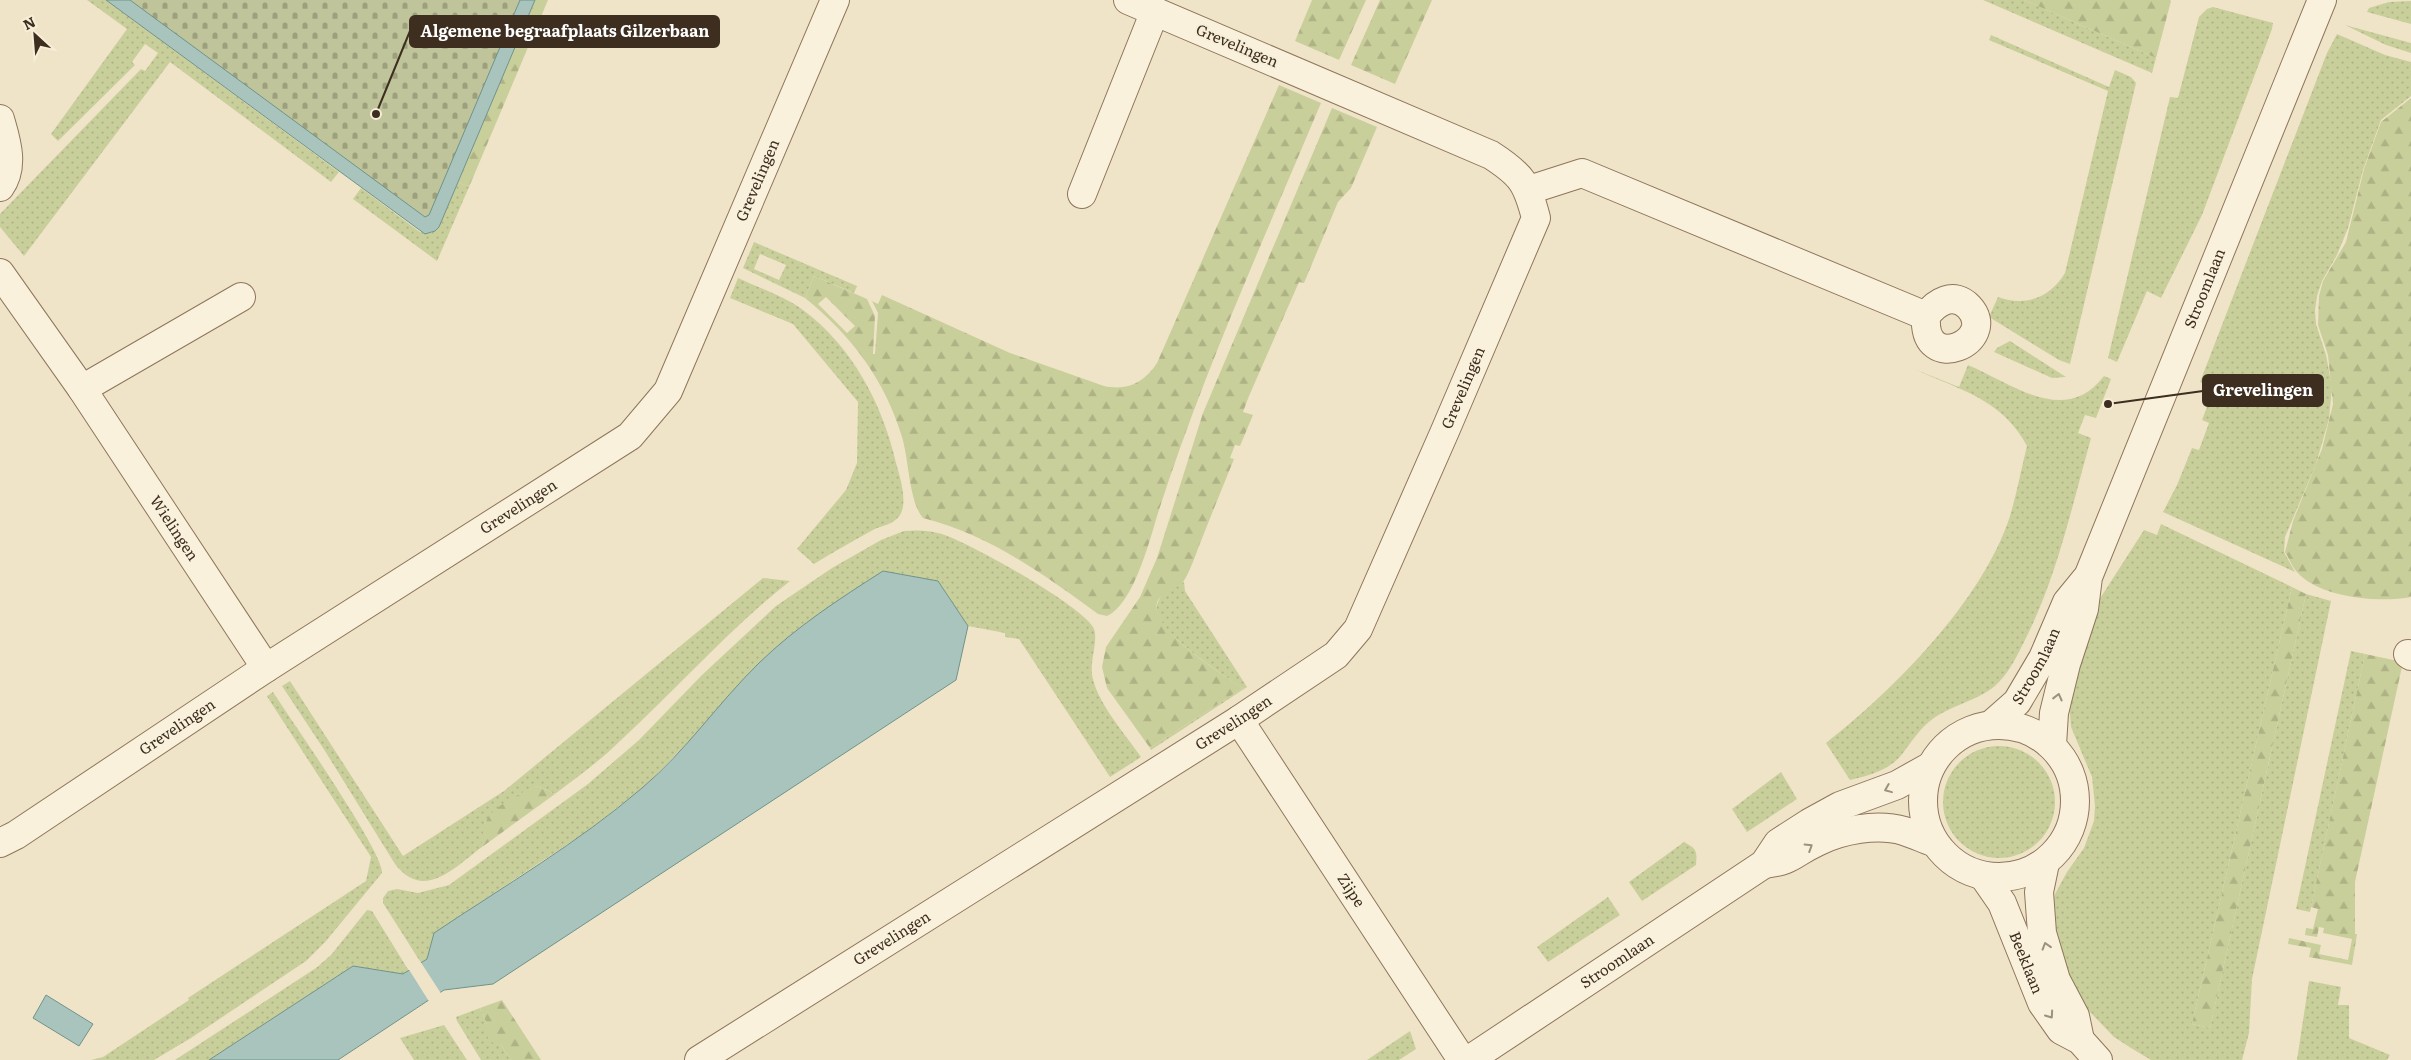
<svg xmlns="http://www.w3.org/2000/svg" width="2411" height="1060" font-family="Literata,serif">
  <defs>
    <pattern id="grass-dots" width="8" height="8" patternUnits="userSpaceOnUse" patternTransform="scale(1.25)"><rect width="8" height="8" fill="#c9cf9b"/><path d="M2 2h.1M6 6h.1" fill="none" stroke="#aeb285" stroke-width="1.8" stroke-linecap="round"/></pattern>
    <pattern id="forest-firs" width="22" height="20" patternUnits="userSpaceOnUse" patternTransform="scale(1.25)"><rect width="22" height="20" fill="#c9cf9b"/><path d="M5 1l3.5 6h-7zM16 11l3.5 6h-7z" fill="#aeb285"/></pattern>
    <pattern id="cemetery-stones" width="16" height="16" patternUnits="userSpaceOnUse" patternTransform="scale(1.25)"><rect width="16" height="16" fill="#bfc49a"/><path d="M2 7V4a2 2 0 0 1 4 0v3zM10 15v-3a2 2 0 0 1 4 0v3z" fill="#9ca07d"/></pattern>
  </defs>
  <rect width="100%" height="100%" fill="#f0e4c8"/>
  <g fill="url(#grass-dots)" fill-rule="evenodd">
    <polygon points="87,0 106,0 339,172 331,182 170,62 24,256 0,227 0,214 141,69 145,71 158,53 145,44 132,62 135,65 58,141 51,134 127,29"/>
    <polygon points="1983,0 2024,0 2156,58 2152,73"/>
    <polygon points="2411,1 2411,24 2367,12 2369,8 2389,2"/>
    <polygon points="2213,7 2273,23 2272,29 2202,215 2161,298 2147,291 2117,362 2108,358 2170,97 2178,98 2199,17 2207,9"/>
    <polygon points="2345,25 2411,43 2411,53 2386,45"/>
    <polygon points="2337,34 2385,55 2411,62 2411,96 2381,120 2363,170 2348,228 2337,255 2322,281 2317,296 2315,310 2316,324 2326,355 2332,387 2329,419 2316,464 2285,537 2284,552 2295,572 2163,512 2177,485 2192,448 2199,450 2209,423 2202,420 2214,388 2200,382 2327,53"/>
    <path d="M1991,35L2109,87L2115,70L2131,77L2136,83L2070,364L2059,360L1989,317L1998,297C2025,307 2050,298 2065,273L2108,91L1989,40Z"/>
    <polygon points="458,182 469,187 437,261 353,199 361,188 420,232 431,233 439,227"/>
    <path d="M754,242L857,286L854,293L814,276L805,298L743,268ZM760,254L786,265L779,280L754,269Z"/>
    <path d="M738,278C759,288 785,296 803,310C852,346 883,405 896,463C900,477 908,502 900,515C894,525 882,525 873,530C853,541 833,552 814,564L797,549L846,490L857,463L858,402L793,324L730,298Z"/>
    <polygon points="2010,341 2066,377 2052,378 1994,352 1997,348"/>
    <path d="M1968,365C2013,384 2065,427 2104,376L2111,379L2096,418L2085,415L2078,433L2091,438C2072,506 2057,577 2025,640C2018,654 2010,671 1999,682C1981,701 1951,704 1930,721C1919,730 1912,741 1903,753C1890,770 1871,775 1850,780L1826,743C1895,689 1983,600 2010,516C2017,493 2021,469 2027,446C2002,399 1960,390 1914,369L1959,387Z"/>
    <polygon points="2161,524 2292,587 2192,1024 2210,1028 2306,594 2331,601 2252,979 2249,1033 2242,1060 2151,1060 2131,1048 2114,1037 2089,1011 2078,997 2057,949 2052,906 2055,894 2067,872 2084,848 2094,821 2095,806 2092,777 2071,727 2069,701 2099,600 2144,530 2157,535"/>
    <path d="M904,531C917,530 929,530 942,534C970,543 1079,604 1093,627C1100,639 1088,662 1093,679C1099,705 1126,735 1141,757L1110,777L1019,639L1005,637V633L968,626L938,581L803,625L758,664L695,735L644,787L586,832L434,933L427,959L421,963L383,903V898L388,891L397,889L418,893L449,885L588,784L639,740L702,675L776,606L832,568L881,540Z"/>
    <path d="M763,578L790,581C728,630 678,688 620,741C600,761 577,777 555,794L537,786L516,796L486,820L482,847C455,867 424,902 395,864L325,751L282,686L290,681L403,856L504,791Z"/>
    <path d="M1184,582L1185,591L1247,687L1151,750L1150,748L1243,688C1223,675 1160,634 1157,612C1155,606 1159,600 1162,594Z"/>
    <polygon points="2351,651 2365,654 2310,912 2296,909"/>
    <path d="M273,692C289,717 385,854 382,873L326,941L306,961L191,1038L154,1060H91L103,1057L189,1000L188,998L366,881L371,857L268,698L267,696Z"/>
    <circle cx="1999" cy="802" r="56"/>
    <polygon points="1781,772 1797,799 1747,832 1732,809"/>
    <path d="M1684,842C1697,849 1697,851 1696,865L1642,901L1629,882Z"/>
    <polygon points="1608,897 1620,915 1548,962 1537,947"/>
    <polygon points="367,910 372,911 409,971 403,974 353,966 209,1060 175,1060 316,968 331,955"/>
    <polygon points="2309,981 2341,987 2338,1005 2349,1005 2349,1038 2390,1055 2387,1060 2297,1060"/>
    <polygon points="480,1008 487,1024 511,1060 481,1060 457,1021 456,1017"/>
    <polygon points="444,1025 467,1060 414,1060 400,1038"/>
    <polygon points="1410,1031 1416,1049 1399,1060 1367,1060"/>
  </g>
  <g fill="url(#forest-firs)" fill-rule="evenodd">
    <polygon points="535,0 548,0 469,187 458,182"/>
    <polygon points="1312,0 1366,0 1339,60 1295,41"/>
    <polygon points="1380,0 1432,0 1395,84 1351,65"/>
    <polygon points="2024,0 2170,0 2171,1 2156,58"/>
    <path d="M1279,85L1321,103C1264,239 1203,373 1158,513C1150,539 1134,604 1107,616L1098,614C1045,575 988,534 923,518C909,502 909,460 902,437C885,380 851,335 805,298L814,276L867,299L875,316L873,354H875L878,313L872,301L878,304L882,295L1010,353L1104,386C1127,391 1144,383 1157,363ZM826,297L855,326L847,333L818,304Z"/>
    <path d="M2411,98V597C2380,603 2319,598 2297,572C2292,567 2289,558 2285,552L2293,521L2322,449L2333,404L2328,355L2318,325L2319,296L2323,281L2346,242L2364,169L2381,122Z"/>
    <path d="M1332,108L1377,127L1351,188L1338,202L1304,283L1299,282L1249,396L1243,412L1253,415L1240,446L1235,445L1230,458L1234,459C1223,486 1212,513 1201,541C1196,553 1192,567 1185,579C1179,591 1162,589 1157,603C1149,629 1223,675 1243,688L1150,748L1107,688L1102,667L1106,647L1140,597L1157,558L1203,413Z"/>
    <polygon points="2292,587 2306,594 2210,1028 2192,1024"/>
    <polygon points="2365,654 2403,662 2355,882 2355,934 2357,934 2352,965 2309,957 2311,948 2288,944 2289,938 2321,945 2319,954 2348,960 2352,939 2323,933 2324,928 2319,927 2317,937 2305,935 2306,928 2313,929 2318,909 2311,907"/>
    <path d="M537,786L555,794L482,847C482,839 483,827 487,819C494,806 524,791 537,786Z"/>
    <polygon points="502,1000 541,1060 511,1060 501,1045 491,1042 485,1033 487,1024 480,1008"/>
  </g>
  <polygon fill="url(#cemetery-stones)" points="118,0 528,0 429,228"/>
  <g fill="#a9c4bc" stroke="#6f938a">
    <polygon points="106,0 130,0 425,217 429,215 520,0 535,0 439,227 435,231 425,234"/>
    <path d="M883,571L938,581L968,626L956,680L493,984L444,990L338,1060H209L353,966L403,974L427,959L434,933C504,886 578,843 642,788C686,751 718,703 759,663C796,627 839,599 883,571Z"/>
    <polygon points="46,995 93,1024 79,1046 33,1018"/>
  </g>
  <polygon fill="#f0e4c8" points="420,961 442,995 430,1003 408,968"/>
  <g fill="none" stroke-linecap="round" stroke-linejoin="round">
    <defs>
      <g id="minor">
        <path d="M0,119C6,140 15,166 0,187"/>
        <path d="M1529,190L1582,173L1926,316C1922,377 2000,340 1969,307C1954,291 1936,302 1926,316"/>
        <polyline points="1082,194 1155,11"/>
        <path id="s1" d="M0,273L82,389L266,668"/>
        <polyline points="82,389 241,297"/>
        <polyline points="2408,654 2411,656"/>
        <path id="s2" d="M1239,720L1462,1060"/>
        <path id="s3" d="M1992,724L2017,702L2043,658L2067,602L2085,580"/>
        <circle cx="1999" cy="801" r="76"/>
        <path id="s4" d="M2052,745L2054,713L2066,664L2084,609L2088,577L2322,0"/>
        <path id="s5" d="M0,843L16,835L266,668L630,436L668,391L835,0"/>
        <polyline points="2045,863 2039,892 2042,933 2056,980 2075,1016 2080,1040"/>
        <path d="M1764,864C1793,861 1793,853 1817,842C1841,830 1877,823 1904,831C1914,834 1924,839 1933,842"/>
        <path id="s6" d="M1984,877L2002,903L2042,1003L2061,1030L2080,1040L2098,1060"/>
        <path id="s7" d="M699,1060L1239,720L1336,655L1358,629L1445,431L1536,218C1527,183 1522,175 1491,155L1128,0"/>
        <path id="s8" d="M1469,1060L1764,864L1778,843L1809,823L1840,806L1897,785L1931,766"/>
      </g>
    </defs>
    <use href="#minor" stroke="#8d765c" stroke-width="30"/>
    <use href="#minor" stroke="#faf1dc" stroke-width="28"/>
  </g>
  <defs><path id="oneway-chevron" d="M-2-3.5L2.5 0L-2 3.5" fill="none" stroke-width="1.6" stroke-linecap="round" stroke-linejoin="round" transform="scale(1.25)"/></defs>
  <g stroke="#9c907e">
    <use href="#oneway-chevron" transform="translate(2058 697) rotate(-76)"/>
    <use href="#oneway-chevron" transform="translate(1888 789) rotate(158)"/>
    <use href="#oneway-chevron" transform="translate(1809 847) rotate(-32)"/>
    <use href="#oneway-chevron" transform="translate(2046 946) rotate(-107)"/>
    <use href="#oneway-chevron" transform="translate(2050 1015) rotate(55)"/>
  </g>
  <g text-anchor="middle" stroke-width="4" stroke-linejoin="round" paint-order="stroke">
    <g font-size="15" fill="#3d2e20" stroke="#f7eed8">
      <text transform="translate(1237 46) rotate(23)" y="5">Grevelingen</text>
      <text dy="5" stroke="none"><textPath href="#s5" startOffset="1038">Grevelingen</textPath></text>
      <text dy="5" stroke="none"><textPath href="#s4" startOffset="484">Stroomlaan</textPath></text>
      <text dy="5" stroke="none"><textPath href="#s7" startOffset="1052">Grevelingen</textPath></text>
      <text dy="5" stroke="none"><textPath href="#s5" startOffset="618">Grevelingen</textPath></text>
      <text dy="5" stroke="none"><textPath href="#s1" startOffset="309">Wielingen</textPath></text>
      <text dy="5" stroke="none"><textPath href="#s3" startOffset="74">Stroomlaan</textPath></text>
      <text dy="5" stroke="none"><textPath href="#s7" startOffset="632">Grevelingen</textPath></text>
      <text dy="5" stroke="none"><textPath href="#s5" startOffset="212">Grevelingen</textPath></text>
      <text dy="5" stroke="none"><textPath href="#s2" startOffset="204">Zijpe</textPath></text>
      <text dy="5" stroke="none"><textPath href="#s7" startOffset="228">Grevelingen</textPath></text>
      <text dy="5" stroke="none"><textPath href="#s8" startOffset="178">Stroomlaan</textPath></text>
      <text dy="5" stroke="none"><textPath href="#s6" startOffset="96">Beeklaan</textPath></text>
    </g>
  </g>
  <path fill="none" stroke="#3d2e20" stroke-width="2" d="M376 114L410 31M2108 404L2203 391"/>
  <g fill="#3d2e20" stroke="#f7eed8" stroke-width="2">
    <circle cx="376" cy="114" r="5"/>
    <circle cx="2108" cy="404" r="5"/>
  </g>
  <g fill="#3d2e20" stroke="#3d2e20" stroke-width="2">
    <rect x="410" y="16" width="309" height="31" rx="5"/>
    <rect x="2203" y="375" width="120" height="31" rx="5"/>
  </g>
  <g font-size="16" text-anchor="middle" font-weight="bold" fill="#fff">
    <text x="565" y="37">Algemene begraafplaats Gilzerbaan</text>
    <text x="2263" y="396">Grevelingen</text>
  </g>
  <g transform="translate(35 35) rotate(334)" stroke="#f7eed8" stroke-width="4" paint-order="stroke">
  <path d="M0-4L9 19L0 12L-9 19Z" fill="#3d2e20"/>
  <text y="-8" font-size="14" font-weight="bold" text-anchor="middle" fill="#3d2e20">N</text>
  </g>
</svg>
